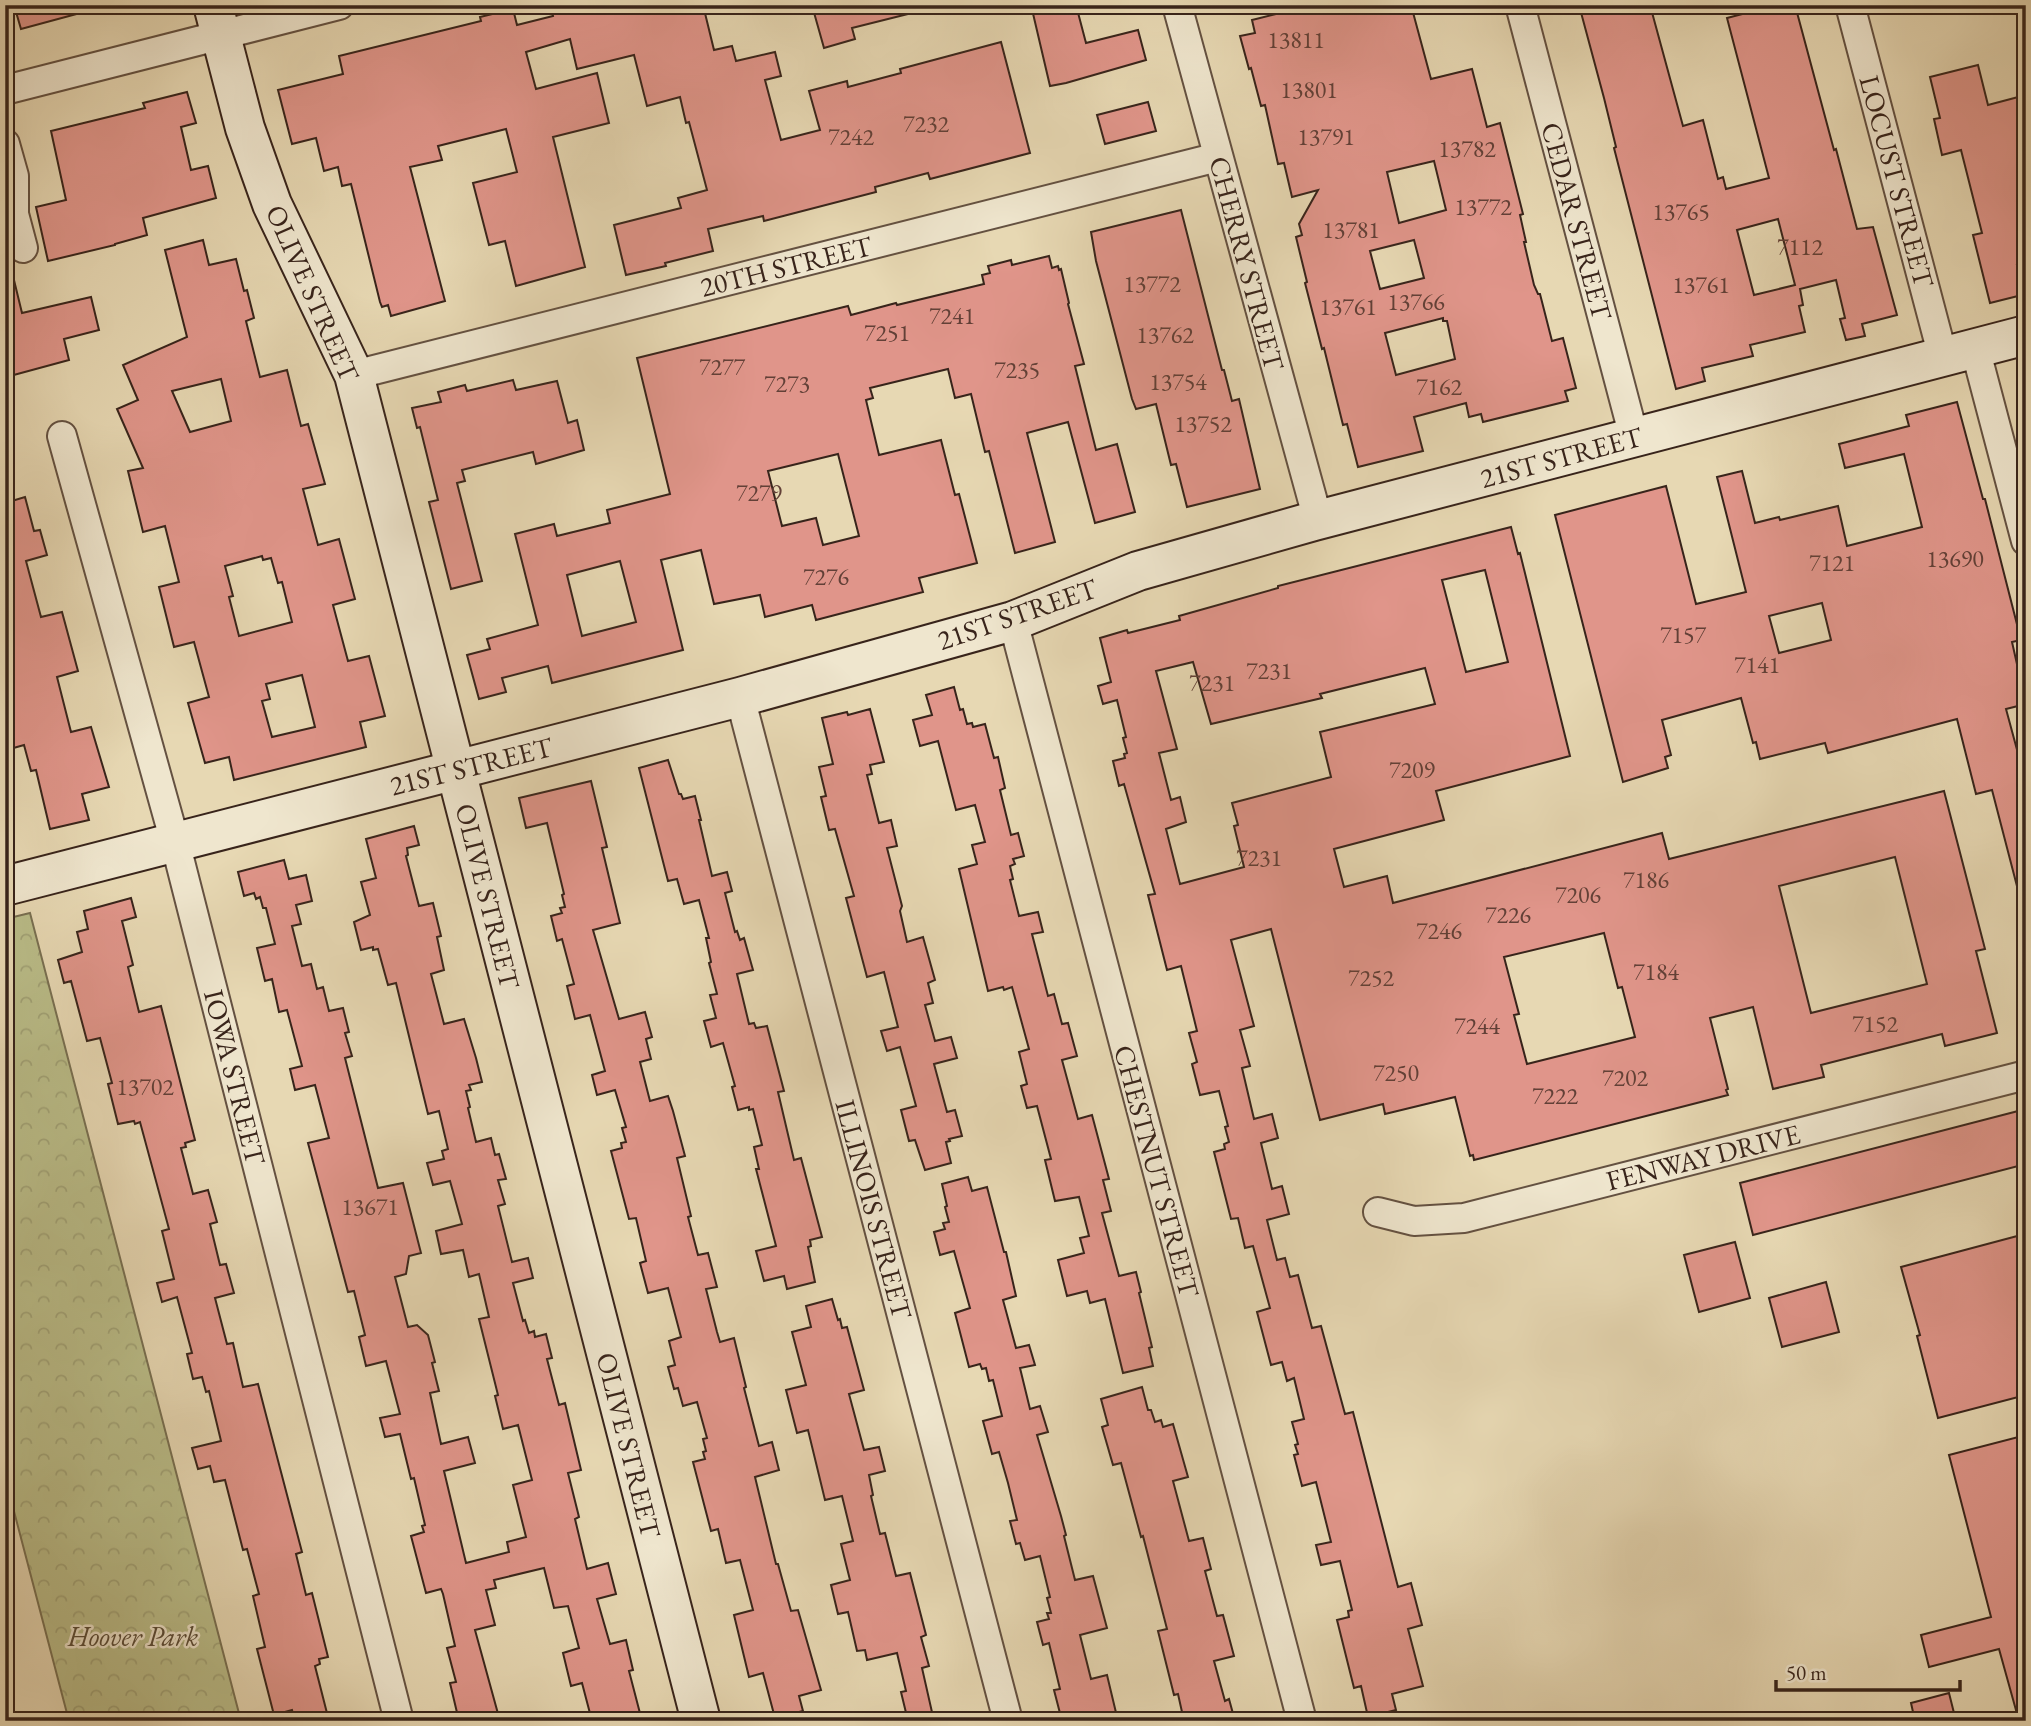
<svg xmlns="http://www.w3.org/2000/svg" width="2031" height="1726" font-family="'EB Garamond',serif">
  <defs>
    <pattern id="park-crowns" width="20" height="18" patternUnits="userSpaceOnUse" patternTransform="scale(1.75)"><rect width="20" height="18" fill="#babd89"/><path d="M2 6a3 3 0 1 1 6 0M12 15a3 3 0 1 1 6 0" fill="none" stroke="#a1a276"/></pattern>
  </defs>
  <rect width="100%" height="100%" fill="#e7d8b3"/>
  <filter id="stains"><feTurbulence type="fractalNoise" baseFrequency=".00286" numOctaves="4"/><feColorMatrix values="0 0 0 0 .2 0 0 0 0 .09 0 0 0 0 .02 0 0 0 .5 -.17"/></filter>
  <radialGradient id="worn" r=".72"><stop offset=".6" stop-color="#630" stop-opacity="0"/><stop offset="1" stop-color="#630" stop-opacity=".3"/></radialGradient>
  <polygon fill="url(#park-crowns)" stroke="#797052" stroke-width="2" points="30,913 241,1721 69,1721 5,1477 5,919"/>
  <g fill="#e0958a" stroke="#38241b" stroke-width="2" fill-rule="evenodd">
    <polygon points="14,5 83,5 84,12 21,29"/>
    <polygon points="574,5 703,5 714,50 732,46 736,61 775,52 781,76 765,80 781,140 820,130 809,91 847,81 848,87 901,73 900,69 1001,42 1030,153 930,179 928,173 875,187 876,192 764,221 763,216 708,229 713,251 665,263 666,266 626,275 614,225 681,208 678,198 707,190 689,122 686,123 680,97 647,106 634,55 577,69 570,39 526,52 536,89 597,73 609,123 553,137 585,267 516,286 505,241 489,245 473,183 517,172 506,129 438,146 442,160 410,167 445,301 391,316 388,305 382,307 380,302 351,184 342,186 338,167 324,171 316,138 292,144 278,90 343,74 339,56 481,21 480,17 513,9 517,25 553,16 552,11"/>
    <polygon points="826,5 915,5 916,12 852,28 855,39 824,48 813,9"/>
    <polygon points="1031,5 1076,5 1086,43 1138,30 1146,60 1066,83 1050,86"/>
    <path d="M1313,5H1411L1431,79L1472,69L1487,127L1500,123L1523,214L1520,215L1526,242H1524L1534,285L1538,294H1540L1552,341L1563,338L1576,388L1565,391L1568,401L1483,422L1481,414L1469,417L1466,403L1414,417L1423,451L1358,467L1347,424L1343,425L1324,348L1322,349L1305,283L1307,282L1296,237L1302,235L1299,224L1318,190L1292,197L1284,163L1278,164L1265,105L1261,106L1251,68L1249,69L1240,36L1255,33L1252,20ZM1434,161L1446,210L1399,223L1387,172ZM1414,240L1424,278L1380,289L1370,251ZM1443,318V321H1447L1455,359L1396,375L1385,333Z"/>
    <path d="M1579,5H1650L1683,126L1703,120L1718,179L1723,177L1726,189L1769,178L1727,18L1777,5H1795L1834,150L1836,149L1857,229L1873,227L1897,315L1862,324L1865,336L1846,340L1840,319L1845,318L1836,280L1800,289L1803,305L1799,306L1805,332L1750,345L1753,356L1702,368L1705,381L1676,389L1614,148L1616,147L1604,98ZM1778,219L1795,285L1754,295L1737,230Z"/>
    <polygon points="1978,65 1988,105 2022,96 2026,111 2026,263 2017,265 2021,279 2018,279 2022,295 1990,303 1973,235 1982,233 1961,150 1942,155 1934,119 1940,118 1930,77"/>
    <polygon points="187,92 196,123 181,127 191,170 208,166 216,198 143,218 147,235 115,244 115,245 48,261 36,207 66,200 51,131 145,108 143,103"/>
    <polygon points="1148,102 1156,131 1105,144 1097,115"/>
    <polygon points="1181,210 1222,370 1224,370 1232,401 1239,399 1260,489 1187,507 1176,464 1171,465 1156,404 1136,409 1132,399 1096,261 1091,232"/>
    <path d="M203,240L209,265L236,259L244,291L247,290L254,318L246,321L260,377L287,370L301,426L308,424L325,484L303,489L318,545L339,539L355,599L333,605L348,661L369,656L385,716L360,722L366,747L234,780L229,757L205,763L188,703L209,697L194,642L174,647L159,587L179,582L165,526L143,532L128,471L143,468L117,409L138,400L123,365L187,337L165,250ZM221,379L231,421L190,432L172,391ZM262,556L263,560L271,558L278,583L282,582L292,622L239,636L229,597L233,596L225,566ZM302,675L315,727L272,737L262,701L270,699L266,684Z"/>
    <path d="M1049,256L1052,268L1058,266L1059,270L1061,269L1069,303L1068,304L1084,364L1075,366L1096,450L1117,444L1135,512L1095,523L1068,422L1027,433L1055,542L1015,553L989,451L985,452L971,394L955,398L948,369L870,388L873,398L866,400L879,455L941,440L955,495L959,494L977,563L919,578L923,592L816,620L812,605L765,617L760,595L714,604L701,550L661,560L683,650L552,683L548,666L502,678L506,692L479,699L467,655L490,649L487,639L538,625L515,534L554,524L557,536L610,523L607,510L670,494L637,358L848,306L851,315L896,303L897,305L984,284L982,275L990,273L988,266L1011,260L1012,265ZM838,454L859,536L823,545L816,518L782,526L768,471ZM620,561L636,622L582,636L567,575Z"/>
    <polygon points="13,276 22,313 91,297 99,330 64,339 69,360 10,376 5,358 5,277"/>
    <polygon points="513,380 516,390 557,381 568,423 577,420 584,450 536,464 533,452 462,470 465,481 457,483 482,581 451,589 429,502 438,500 420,427 417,428 412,408 441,402 438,392 465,385 467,391"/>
    <path d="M1957,402L1983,499H1985L2021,640L2012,642L2026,704L2006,709L2026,783V893L2019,894L1992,790L1976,794L1957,719L1828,753L1825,743L1760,759L1756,742L1753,743L1741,698L1662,720L1671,755L1665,757L1668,768L1623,782L1555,515L1666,486L1696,604L1746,592L1717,477L1742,471L1755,523L1779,517L1780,520L1838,506L1847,546L1922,527L1904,454L1845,468L1839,444L1909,426L1906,415ZM1822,603L1831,640L1779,653L1769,616Z"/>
    <polygon points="25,497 34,531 40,530 47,555 26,561 41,617 62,612 78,671 57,677 71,732 91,727 109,787 82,794 89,820 50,829 36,770 31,771 24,745 10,749 5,728 5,503"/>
    <path d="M1511,527L1518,554L1520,553L1570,756L1436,791L1444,820L1334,849L1344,887L1387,876L1393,903L1662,833L1669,859L1944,791L1985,949L1976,951L1997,1033L1945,1046L1942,1034L1821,1065L1824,1077L1773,1089L1753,1007L1710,1018L1728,1089L1726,1090L1728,1095L1474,1160L1473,1155L1470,1156L1455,1097L1385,1114L1383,1104L1320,1120L1271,929L1231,940L1254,1026L1240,1030L1250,1066L1242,1068L1254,1119L1272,1114L1278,1138L1261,1143L1272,1189L1282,1186L1289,1214L1267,1220L1277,1260L1285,1258L1290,1277L1298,1275L1312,1328L1321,1326L1345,1414L1353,1412L1398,1587L1411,1583L1422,1625L1408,1629L1423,1686L1392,1694L1396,1710L1368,1717L1361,1686L1354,1688L1337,1620L1349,1617L1348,1611L1352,1610L1340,1561L1321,1565L1316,1545L1331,1542L1316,1482L1302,1486L1294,1455L1298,1454L1295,1445L1298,1444L1292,1422L1304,1419L1294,1378L1287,1381L1282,1362L1271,1365L1257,1312L1270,1308L1253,1246L1245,1248L1238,1218L1231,1219L1214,1152L1225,1149L1224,1144L1229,1142L1225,1127L1228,1126L1219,1091L1200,1095L1192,1064L1197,1062L1189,1033L1197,1031L1181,966L1167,970L1148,895L1155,894L1124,784L1119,786L1113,761L1125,758L1124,754L1127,753L1123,738L1126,737L1117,700L1103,704L1098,686L1111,682L1100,638L1127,630L1128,633L1180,620L1179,616L1278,588V586ZM1485,570L1508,662L1466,672L1442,580ZM1193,662L1211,724L1322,698L1320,694L1425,668L1435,704L1320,732L1331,777L1232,803L1238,825L1234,826L1244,867L1180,884L1166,829L1186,822L1180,797L1171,800L1159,753L1177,749L1156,671ZM1895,857L1927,984L1811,1013L1779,886ZM1604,933L1618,988L1622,987L1635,1037L1527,1064L1514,1015L1519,1014L1504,957Z"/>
    <polygon points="954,687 960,710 963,709 967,724 972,723 973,727 985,724 994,758 998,757 1005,788 1000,790 1011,835 1018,833 1024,856 1013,859 1015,864 1010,866 1013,879 1010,880 1019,916 1038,912 1043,932 1032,934 1048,996 1054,994 1062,1024 1068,1023 1077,1056 1062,1060 1078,1119 1092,1115 1109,1179 1103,1180 1111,1211 1102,1213 1119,1276 1136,1272 1141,1292 1139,1293 1152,1347 1149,1348 1153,1366 1123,1373 1105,1299 1090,1303 1087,1291 1067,1296 1058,1260 1084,1253 1080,1238 1089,1236 1079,1197 1055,1201 1045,1160 1051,1159 1037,1106 1027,1108 1021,1086 1027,1084 1019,1052 1029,1049 1012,987 1004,990 1003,987 988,991 959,869 977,864 972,845 985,842 975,805 956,810 938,741 920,746 913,720 932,715 926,695"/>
    <polygon points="870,709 884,762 870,765 872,774 867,775 879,823 891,820 897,846 887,848 902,906 900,911 907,942 923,937 935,980 928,983 933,1003 925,1005 935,1041 951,1037 957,1058 934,1064 947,1112 955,1110 962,1136 949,1139 950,1141 946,1142 951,1163 925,1170 915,1140 909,1141 901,1110 916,1106 900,1047 887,1051 881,1031 898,1027 884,972 867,977 846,898 854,896 835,829 829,830 821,797 826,796 819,767 833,764 822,718 847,712 848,715"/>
    <polygon points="668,760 679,794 681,794 683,799 695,796 701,820 699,820 712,876 727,872 732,891 725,893 735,932 737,931 740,940 744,938 753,970 737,974 749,1024 754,1023 756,1028 767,1026 784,1091 778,1092 794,1160 801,1158 822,1237 810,1240 811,1246 808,1247 815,1282 787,1289 784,1276 764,1281 756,1251 776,1246 756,1169 759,1169 754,1147 762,1145 753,1109 749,1110 749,1107 738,1110 732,1087 735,1086 723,1043 711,1047 704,1021 716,1018 710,995 717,994 709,963 711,962 706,938 709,938 699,900 684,904 677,879 668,881 639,768"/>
    <polygon points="591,781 607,847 602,848 620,923 593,930 619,1019 645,1012 652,1037 646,1039 651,1059 640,1062 650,1101 668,1096 673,1111 685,1156 677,1158 691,1216 688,1217 698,1255 708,1253 717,1287 706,1289 717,1332 720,1342 734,1338 746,1387 744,1388 759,1446 772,1442 779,1470 755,1477 776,1564 778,1564 791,1611 798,1610 821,1690 799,1696 803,1711 775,1718 763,1673 749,1677 734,1615 753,1610 740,1560 726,1563 718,1529 711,1531 693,1462 705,1459 703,1452 706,1451 703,1439 707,1438 697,1402 683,1406 678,1388 674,1389 668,1367 675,1365 669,1341 681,1337 668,1288 648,1293 640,1263 646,1261 636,1218 629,1219 611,1151 622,1148 621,1143 626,1142 622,1128 626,1127 615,1090 597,1095 592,1075 605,1071 590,1015 575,1019 567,986 574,984 562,939 557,941 551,916 562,913 560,908 565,907 562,895 564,894 547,823 526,828 519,798"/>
    <polygon points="414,826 419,845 407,848 408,855 406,856 419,906 433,903 441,936 437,937 444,970 431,974 444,1024 464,1019 476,1058 482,1082 469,1085 471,1090 466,1091 470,1107 468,1108 476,1142 491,1138 495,1155 499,1154 506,1179 498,1180 505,1204 498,1206 512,1262 528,1258 533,1278 513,1283 523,1321 525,1320 529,1333 534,1331 535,1337 546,1334 552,1358 547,1359 559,1405 565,1403 581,1470 568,1473 579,1517 575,1519 587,1569 608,1563 616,1594 597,1599 610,1644 626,1640 633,1670 629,1671 642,1721 592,1721 582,1683 571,1686 563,1653 579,1648 568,1606 554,1608 544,1568 494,1580 496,1588 486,1590 495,1625 475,1630 500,1721 459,1721 450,1683 456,1682 447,1648 455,1646 443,1594 441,1589 426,1593 411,1536 424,1532 422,1526 425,1525 414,1478 411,1479 400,1434 385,1437 380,1418 400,1414 386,1361 366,1366 359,1337 365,1335 354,1291 348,1292 308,1143 329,1138 315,1085 295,1090 290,1069 302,1066 287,1010 279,1012 272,979 265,981 257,948 275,944 266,908 263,908 260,897 256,899 254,893 244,896 238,872 284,860 289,879 306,875 312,901 296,905 301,924 292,926 302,966 311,964 317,989 323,987 329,1011 343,1008 349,1032 345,1033 352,1056 345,1058 378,1188 403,1183 421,1253 409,1256 406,1274 395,1277 408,1327 417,1325 428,1335 435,1362 432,1363 439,1391 430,1393 441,1444 468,1437 475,1463 444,1471 466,1563 509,1552 507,1542 526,1537 513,1485 532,1480 518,1425 503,1429 495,1396 498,1395 479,1319 489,1317 479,1274 469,1277 463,1250 441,1254 436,1231 462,1224 450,1181 433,1185 427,1163 444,1159 442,1151 448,1149 439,1111 428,1114 396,983 388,985 378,949 373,950 373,947 361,950 354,922 370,915 361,882 376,878 366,839"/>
    <polygon points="131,898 136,917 122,921 133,965 128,967 139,1012 161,1006 195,1140 185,1143 186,1147 181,1148 193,1194 208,1190 217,1222 210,1224 220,1265 226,1264 234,1293 215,1298 227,1344 233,1343 243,1387 258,1384 265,1411 302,1552 296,1554 306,1595 312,1593 328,1657 319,1659 320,1664 315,1666 329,1721 295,1721 292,1710 274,1715 257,1649 265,1647 253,1596 259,1594 247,1549 243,1550 225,1480 214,1482 210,1466 198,1469 192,1448 221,1441 209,1391 206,1392 202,1377 193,1379 187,1354 192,1353 177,1297 162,1302 157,1283 174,1279 162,1231 169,1229 140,1122 135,1124 134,1121 118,1124 108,1084 112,1083 100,1038 87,1041 71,981 64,983 58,960 82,952 77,932 88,929 84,911"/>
    <polygon points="2022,1110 2026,1123 2026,1164 1753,1235 1740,1183"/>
    <polygon points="968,1177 972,1191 987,1187 1004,1252 1006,1252 1016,1296 1003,1300 1016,1348 1029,1345 1035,1365 1020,1368 1030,1409 1040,1406 1048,1432 1037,1435 1061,1516 1066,1535 1064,1536 1075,1580 1093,1576 1107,1628 1080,1635 1091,1679 1107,1675 1118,1721 1062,1721 1054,1690 1060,1689 1059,1685 1049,1643 1043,1645 1037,1622 1049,1619 1047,1613 1051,1613 1047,1598 1050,1597 1040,1556 1025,1560 1020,1543 1016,1544 1010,1521 1017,1520 1008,1483 999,1452 992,1454 983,1421 1002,1416 993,1380 989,1381 986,1368 982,1369 980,1364 969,1367 955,1313 970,1308 954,1251 940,1255 934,1232 945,1229 943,1223 949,1222 945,1207 947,1206 942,1184"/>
    <polygon points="2021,1235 2026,1253 2026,1395 1938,1418 1917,1336 1920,1335 1901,1267"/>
    <polygon points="1735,1242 1750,1298 1699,1312 1684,1255"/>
    <polygon points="1826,1282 1839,1332 1782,1347 1769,1298"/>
    <polygon points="832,1299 838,1320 840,1319 842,1328 847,1327 864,1390 849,1394 864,1450 879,1447 885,1471 869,1475 873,1495 871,1496 880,1534 885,1533 896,1576 910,1573 926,1635 921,1637 929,1666 922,1668 934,1721 908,1721 901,1692 906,1691 897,1653 867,1660 865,1650 857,1651 848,1612 838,1614 831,1585 850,1580 841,1544 853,1541 842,1496 825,1500 808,1430 797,1433 786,1390 806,1385 792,1332 811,1327 806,1306"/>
    <polygon points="1142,1387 1148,1410 1151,1410 1155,1422 1161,1420 1163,1427 1173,1424 1188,1477 1173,1481 1189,1541 1203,1538 1211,1569 1205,1571 1217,1616 1223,1615 1234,1656 1214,1661 1225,1701 1229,1699 1235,1721 1174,1721 1173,1714 1182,1712 1178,1694 1174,1695 1158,1631 1167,1629 1143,1536 1141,1537 1121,1463 1113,1465 1102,1427 1108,1425 1101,1399"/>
    <polygon points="2026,1435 2026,1720 2019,1721 1999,1649 1929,1667 1921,1635 1991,1617 1949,1455"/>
    <polygon points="1949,1693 1956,1721 1915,1721 1911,1703"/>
  </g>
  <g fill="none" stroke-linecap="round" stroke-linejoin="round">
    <defs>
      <g id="street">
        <polyline points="1177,5 1318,520"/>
        <polyline points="1520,5 1634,437"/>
        <polyline points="1850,5 1943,357"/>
        <polyline points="5,90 339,5"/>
        <polyline points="5,144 14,176 14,214 23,248"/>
        <polyline points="1975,348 2026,541"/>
        <polyline points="354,375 1218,157"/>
        <polyline points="62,436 175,842 399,1721"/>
        <polyline points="1013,621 1302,1721"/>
        <polyline points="740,697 1008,1721"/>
        <polyline points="1378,1212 1414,1221 1464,1218 2026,1075"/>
      </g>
      <g id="secondary">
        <polyline points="213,5 245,128 272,204 354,375 701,1721"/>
        <polyline points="5,886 740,697 1013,621 1138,571 1314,521 2026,335"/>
      </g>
    </defs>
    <use href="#street" stroke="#645141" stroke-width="32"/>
    <use href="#secondary" stroke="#38241b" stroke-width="42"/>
    <use href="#street" stroke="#efe6ce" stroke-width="28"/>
    <use href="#secondary" stroke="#efe6ce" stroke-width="38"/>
  </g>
  <g text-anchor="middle" stroke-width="5" stroke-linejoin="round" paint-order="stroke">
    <g font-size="24" fill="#624037">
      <text x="1296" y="48">13811</text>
      <text x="1309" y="98">13801</text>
      <text x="926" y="132">7232</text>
      <text x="851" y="145">7242</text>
      <text x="1326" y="145">13791</text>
      <text x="1467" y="157">13782</text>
      <text x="1483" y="215">13772</text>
      <text x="1681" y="220">13765</text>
      <text x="1351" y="238">13781</text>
      <text x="1800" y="255">7112</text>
      <text x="1152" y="292">13772</text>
      <text x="1701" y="293">13761</text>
      <text x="1416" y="310">13766</text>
      <text x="1348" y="315">13761</text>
      <text x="952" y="324">7241</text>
      <text x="887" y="341">7251</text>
      <text x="1165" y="343">13762</text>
      <text x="722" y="375">7277</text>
      <text x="1017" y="378">7235</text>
      <text x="1178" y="390">13754</text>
      <text x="787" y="392">7273</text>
      <text x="1439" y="395">7162</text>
      <text x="1203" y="432">13752</text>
      <text x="759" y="501">7279</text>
      <text x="1955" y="567">13690</text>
      <text x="1832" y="571">7121</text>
      <text x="826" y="585">7276</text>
      <text x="1683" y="643">7157</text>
      <text x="1757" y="673">7141</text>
      <text x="1269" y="679">7231</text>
      <text x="1212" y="691">7231</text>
      <text x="1412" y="778">7209</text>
      <text x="1259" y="866">7231</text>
      <text x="1646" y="888">7186</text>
      <text x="1578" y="903">7206</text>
      <text x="1508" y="923">7226</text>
      <text x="1439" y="939">7246</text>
      <text x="1656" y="980">7184</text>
      <text x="1371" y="986">7252</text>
      <text x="1875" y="1032">7152</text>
      <text x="1477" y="1034">7244</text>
      <text x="1396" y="1081">7250</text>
      <text x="1625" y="1086">7202</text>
      <text x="145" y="1095">13702</text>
      <text x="1555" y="1104">7222</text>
      <text x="370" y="1215">13671</text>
    </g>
    <g font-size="28" fill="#38241b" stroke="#efe6ce">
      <text transform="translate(1897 181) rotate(75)" y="10">LOCUST STREET</text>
      <text transform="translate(1577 221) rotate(75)" y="10">CEDAR STREET</text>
      <text transform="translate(1247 263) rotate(75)" y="10">CHERRY STREET</text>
      <text transform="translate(786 266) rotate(-14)" y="10">20TH STREET</text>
      <text transform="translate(313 293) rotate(66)" y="10">OLIVE STREET</text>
      <text transform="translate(1561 457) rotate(-15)" y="10">21ST STREET</text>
      <text transform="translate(1017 614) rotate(-19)" y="10">21ST STREET</text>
      <text transform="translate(471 766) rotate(-14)" y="10">21ST STREET</text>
      <text transform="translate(488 896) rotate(76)" y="10">OLIVE STREET</text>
      <text transform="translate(235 1077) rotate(76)" y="10">IOWA STREET</text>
      <text transform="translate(1703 1157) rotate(-14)" y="10">FENWAY DRIVE</text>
      <text transform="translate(1157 1171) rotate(75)" y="10">CHESTNUT STREET</text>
      <text transform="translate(874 1209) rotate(75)" y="10">ILLINOIS STREET</text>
      <text transform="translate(629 1445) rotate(76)" y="10">OLIVE STREET</text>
    </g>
    <g font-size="28" font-style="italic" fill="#584a36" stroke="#efe6ce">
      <text x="133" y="1646">Hoover Park</text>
    </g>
  </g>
  <rect width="2031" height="1726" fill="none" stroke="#e7d8b3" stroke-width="28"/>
  <rect x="7" y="7" width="2017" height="1712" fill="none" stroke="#38241b" stroke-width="3.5"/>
  <rect x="14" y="14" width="2003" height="1698" fill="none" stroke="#38241b" stroke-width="2"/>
  <path d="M1776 1680v10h184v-10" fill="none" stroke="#38241b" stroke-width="3.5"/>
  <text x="1786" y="1680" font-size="21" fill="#38241b" stroke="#efe6ce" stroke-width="5" paint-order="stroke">50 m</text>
  <rect width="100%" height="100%" filter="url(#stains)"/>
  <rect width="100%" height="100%" fill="url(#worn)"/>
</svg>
